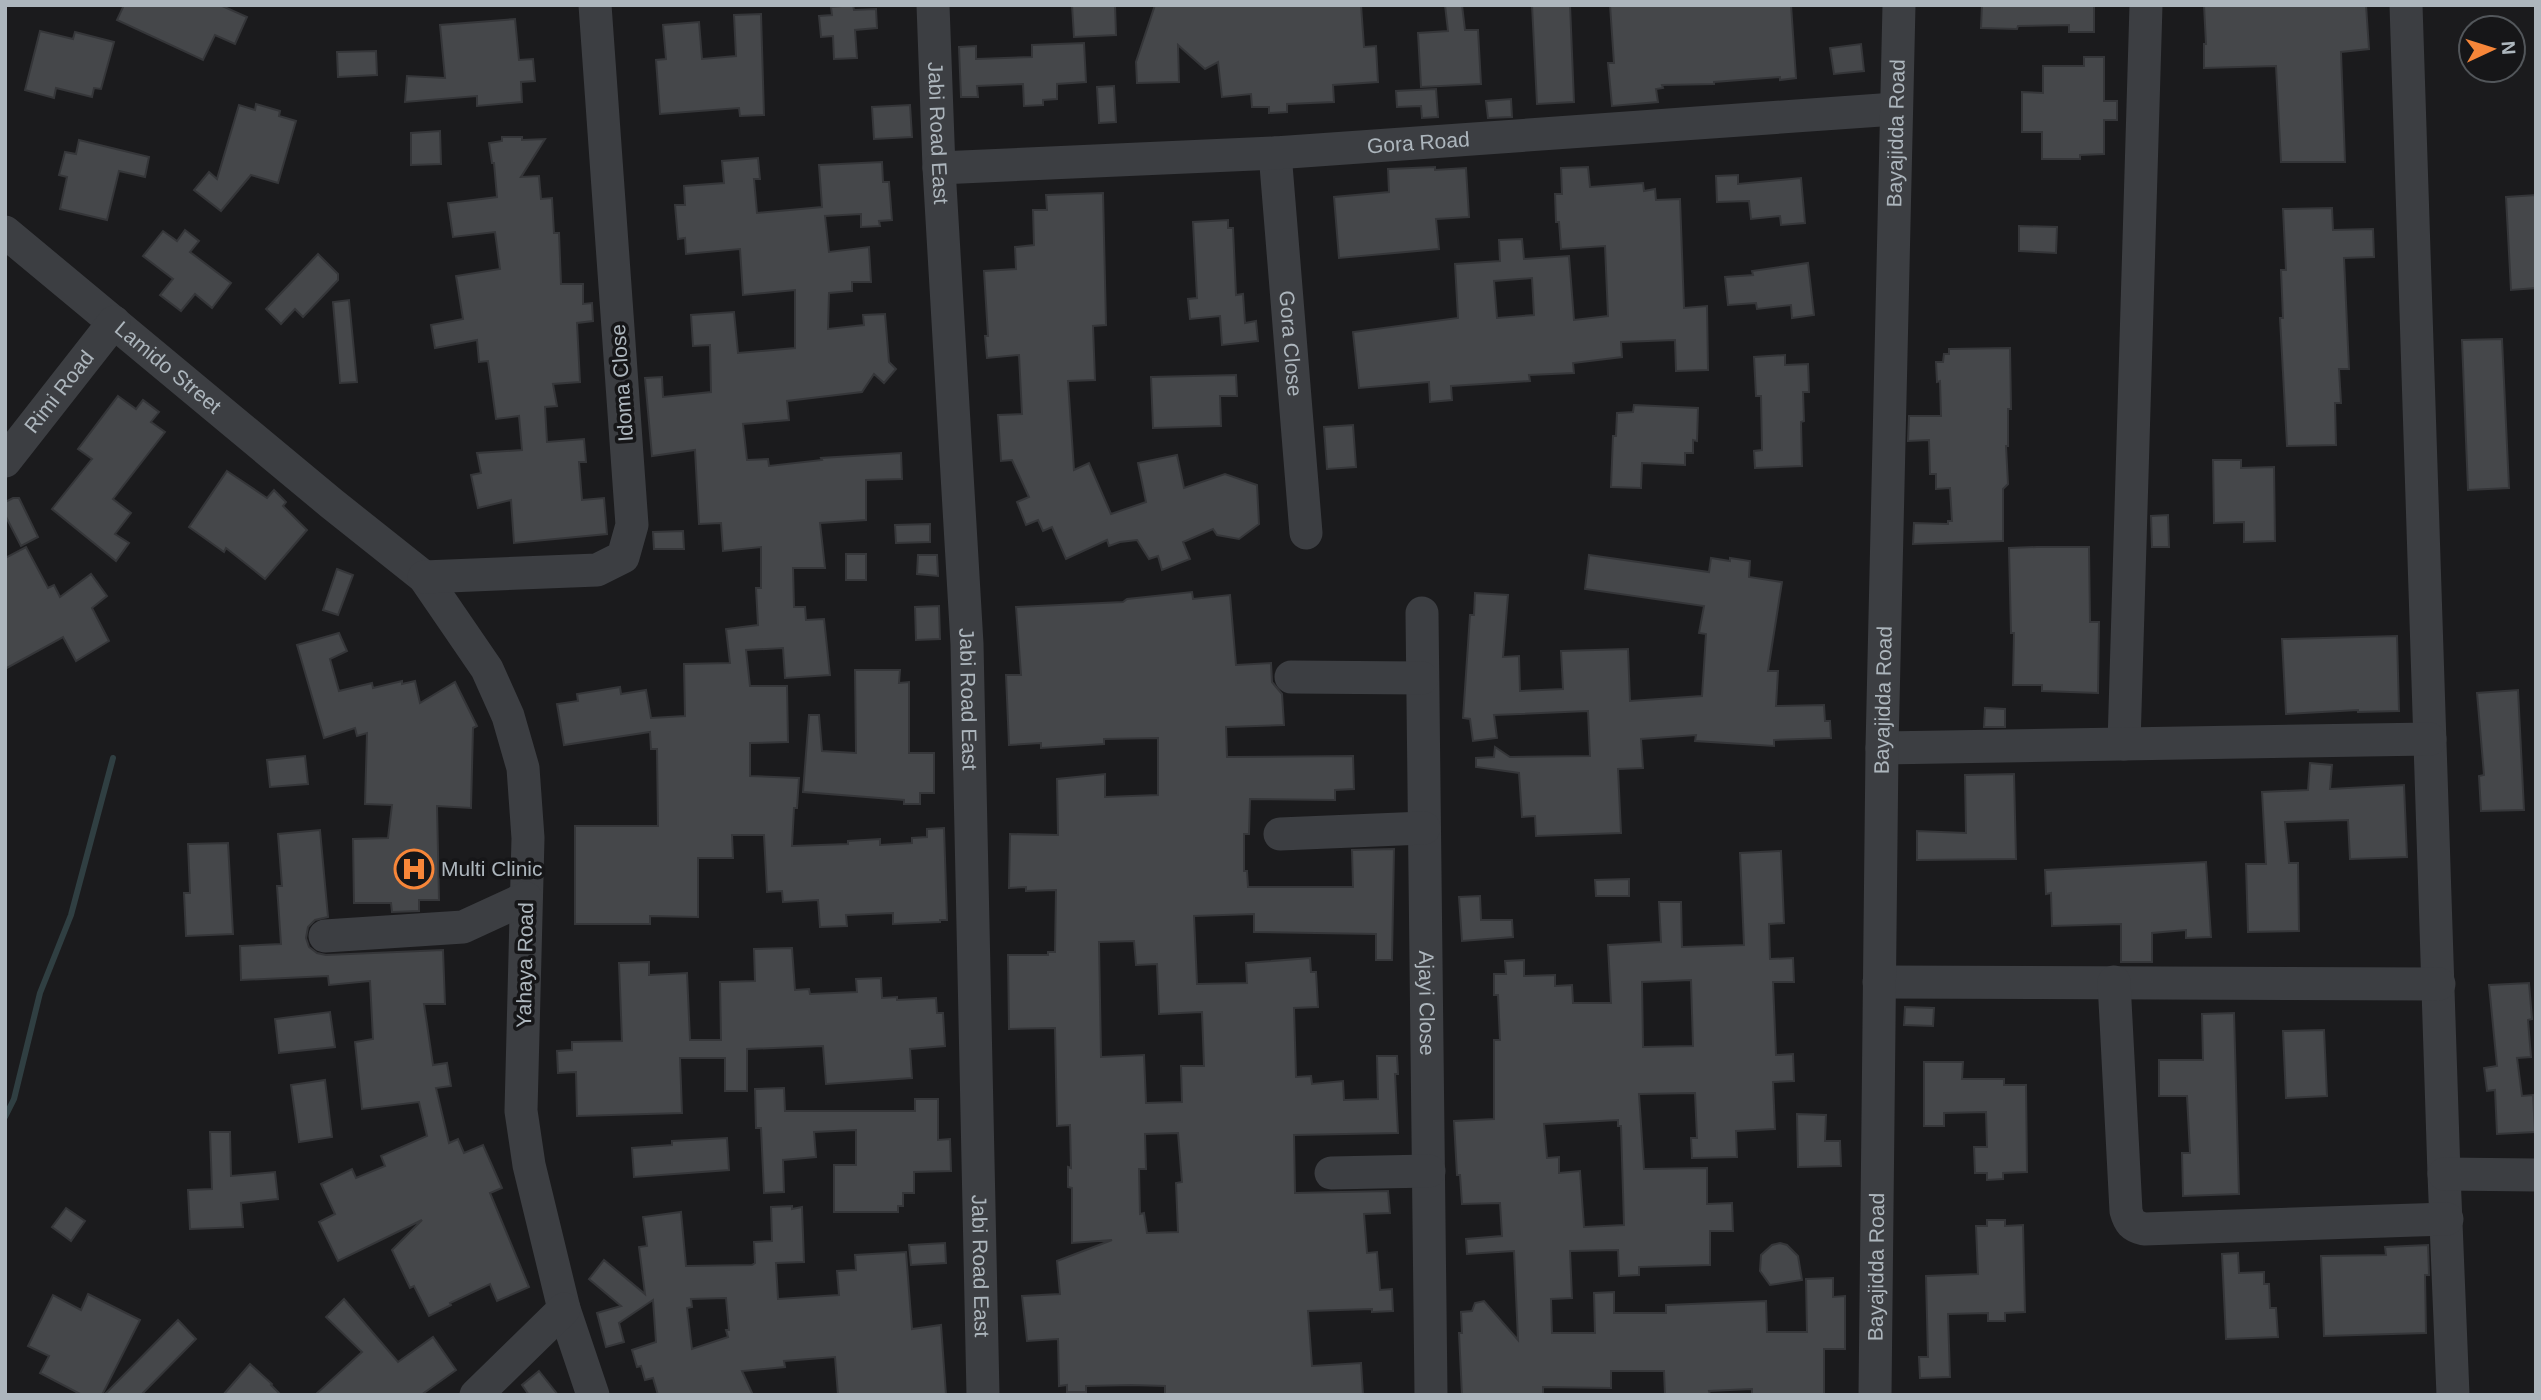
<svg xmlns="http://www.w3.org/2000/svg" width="2541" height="1400" font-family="Arial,sans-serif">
  <rect width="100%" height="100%" fill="#1b1b1d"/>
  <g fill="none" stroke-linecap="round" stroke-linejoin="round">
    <polyline stroke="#303f42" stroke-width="6" points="5,1117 14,1099 40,993 71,915 113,758"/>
  </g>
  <g fill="#45474a" stroke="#353639" stroke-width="2" fill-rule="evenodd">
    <polygon points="124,5 220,5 247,17 235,44 215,35 203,60 117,20"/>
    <polygon points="853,5 854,10 876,9 877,28 855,30 857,58 834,59 833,36 821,37 819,16 832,15 831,7"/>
    <polygon points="1072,5 1115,5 1116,35 1074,37"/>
    <polygon points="1155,5 1361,5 1364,47 1376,46 1378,82 1333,85 1334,102 1287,104 1287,112 1269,113 1269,107 1252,107 1251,94 1222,97 1218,62 1205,69 1178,45 1179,82 1137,83 1136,62"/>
    <polygon points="1445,5 1462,5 1465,30 1478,30 1481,84 1421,87 1418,33 1448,31"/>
    <polygon points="1532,5 1570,5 1574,102 1537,104"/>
    <polygon points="1610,5 1791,5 1796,78 1780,80 1780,77 1714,82 1714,84 1662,85 1663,88 1656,89 1658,102 1612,106 1608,63 1614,63"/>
    <polygon points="1982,5 2094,5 2094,32 2069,32 2069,25 2018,26 2017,29 1981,28"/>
    <polygon points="2204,5 2366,5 2369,49 2341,52 2345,162 2281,162 2276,66 2204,68 2204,44 2206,44"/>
    <polygon points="761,14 764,115 740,116 739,108 660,114 656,60 666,59 663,25 699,22 702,59 736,56 734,15"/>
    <polygon points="515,19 519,60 533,59 535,81 521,82 522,102 477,106 477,96 405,102 407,76 445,78 440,25"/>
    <polygon points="40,31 73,39 75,32 114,42 101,89 94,88 92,97 56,88 54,98 25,90"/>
    <polygon points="1084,43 1086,82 1057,84 1057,99 1043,100 1043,105 1024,106 1023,84 977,86 978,97 961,97 959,47 976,46 976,59 1032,57 1032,45"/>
    <polygon points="1861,44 1864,71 1834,74 1830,48"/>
    <polygon points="376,51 377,75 338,77 337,52"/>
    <polygon points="2084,57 2104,57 2104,101 2117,101 2117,120 2104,120 2104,154 2080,155 2080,159 2042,159 2042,132 2022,132 2022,92 2043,93 2043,66 2084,66"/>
    <polygon points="1114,86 1116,122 1099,123 1097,87"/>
    <polygon points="1436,89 1438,117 1422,118 1421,106 1397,107 1396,91"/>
    <polygon points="1511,99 1512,117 1488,118 1486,101"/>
    <polygon points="256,104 280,111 279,116 296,121 278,183 251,175 221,211 194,190 209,172 217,179 239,105 255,110"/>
    <polygon points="910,105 912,137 874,139 872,107"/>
    <polygon points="440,131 441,164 411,165 411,133"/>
    <polygon points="502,137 522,137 522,140 545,139 521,177 539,176 541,199 552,198 554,233 559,233 561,284 583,284 583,304 592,303 593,321 577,323 580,382 553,384 557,406 545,407 547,442 584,439 586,462 579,462 582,500 604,498 607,534 514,543 511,500 478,508 471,475 481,473 477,453 522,450 519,416 496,419 488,361 479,362 477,340 435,348 431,325 463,319 456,276 500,269 495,232 453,237 448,203 497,197 494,163 492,163 489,143 502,141"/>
    <polygon points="79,140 149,157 145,177 119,171 107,220 60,209 67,177 59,175 65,152 76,154"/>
    <polygon points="758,158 760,179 754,179 757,213 822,207 819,165 882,162 883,182 889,182 892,220 879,221 880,226 861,227 861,214 825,216 829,252 869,247 871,282 852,282 852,291 829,293 828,329 864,325 863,315 885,314 889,362 896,369 884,383 874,374 862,392 787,401 789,420 743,424 747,460 768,459 769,466 822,460 821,458 901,453 902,479 866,480 866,520 820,523 825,568 793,568 794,607 805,607 806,620 824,619 830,675 785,678 783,648 746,650 750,686 787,686 788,742 750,743 750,776 799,778 797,808 794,808 792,846 848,844 848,841 880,839 880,845 912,843 912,838 927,837 927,829 944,828 947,920 940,920 940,922 893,924 893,913 846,915 847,926 820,927 818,900 783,902 782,891 767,892 764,835 732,835 733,858 698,858 698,917 650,916 650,924 575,924 575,826 658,826 657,749 651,749 650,732 564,745 557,704 578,701 577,694 620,687 621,694 646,690 651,718 685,716 684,664 730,663 726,629 758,625 756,588 761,588 761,547 723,551 721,523 699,524 695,450 652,456 645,378 662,377 663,397 711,392 710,345 693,346 691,315 734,312 738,353 795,348 795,290 743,295 740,249 686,254 685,238 678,239 675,205 685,205 684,186 724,183 722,161"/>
    <polygon points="1435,167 1435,170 1466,168 1469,217 1436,219 1439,249 1339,258 1334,197 1389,192 1388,169"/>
    <path d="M1588,167L1590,187L1643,183L1644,191L1655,189L1656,200L1680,199L1684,308L1707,306L1708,370L1676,371L1675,340L1621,342L1622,357L1573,363L1574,373L1529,375L1530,381L1451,386L1452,400L1430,402L1429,382L1359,388L1353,332L1458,318L1455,264L1500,261L1499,240L1522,239L1524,259L1569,256L1574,320L1608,316L1605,246L1561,249L1559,222H1556L1555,194H1562L1561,168ZM1532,278L1534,315L1497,318L1494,281Z"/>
    <polygon points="1738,175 1738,184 1801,178 1805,223 1781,225 1780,216 1751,219 1749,201 1717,202 1716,176"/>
    <polygon points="1103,193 1106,325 1093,326 1095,380 1068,381 1074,470 1089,463 1111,514 1146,502 1138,463 1177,455 1184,488 1225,474 1257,485 1259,524 1239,539 1217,535 1213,529 1183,542 1190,559 1162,570 1158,556 1149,559 1137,540 1120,542 1109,546 1107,540 1066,559 1052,527 1043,531 1038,520 1026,525 1017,502 1029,497 1012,460 1001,461 998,415 1022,414 1019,355 987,358 985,336 988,336 984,271 1016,269 1015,247 1034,245 1033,210 1047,210 1046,195"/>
    <polygon points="2536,195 2536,288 2511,290 2506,197"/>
    <polygon points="2332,208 2333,230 2373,229 2374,257 2344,258 2349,369 2339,369 2341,403 2335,403 2336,445 2287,446 2280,318 2283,318 2281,270 2286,270 2283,209"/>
    <polygon points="1228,220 1228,228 1233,228 1236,295 1243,294 1245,323 1256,321 1258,341 1222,345 1220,316 1190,319 1188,299 1197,298 1193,222"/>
    <polygon points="2019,226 2057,227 2056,253 2019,251"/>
    <polygon points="185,230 199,241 190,252 231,283 212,308 195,294 181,311 160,295 173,279 143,256 163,231 177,241"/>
    <polygon points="318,254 338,274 338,280 303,317 295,309 281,324 266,309"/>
    <polygon points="1808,263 1814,315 1792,318 1791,305 1757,309 1756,303 1728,305 1725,277 1753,275 1752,271"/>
    <polygon points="349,300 357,382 340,383 333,302"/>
    <polygon points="2502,339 2509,488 2468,490 2462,340"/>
    <polygon points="2010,348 2011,409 2008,409 2008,446 2006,446 2008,484 2003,489 2003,541 1913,544 1914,523 1948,524 1948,521 1952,521 1950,488 1936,489 1936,474 1930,474 1929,440 1908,441 1909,416 1941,416 1940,381 1937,382 1936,362 1943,362 1944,354 1949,354 1949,349"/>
    <polygon points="1785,355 1785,365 1808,364 1809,392 1803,392 1804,421 1801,422 1802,466 1755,468 1754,451 1762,450 1761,396 1756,396 1754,357"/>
    <polygon points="1236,375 1237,396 1220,396 1221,426 1153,428 1151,377"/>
    <polygon points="118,396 136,409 143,400 159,412 151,422 165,432 113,499 131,513 115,534 129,543 116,561 52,509 92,459 78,449"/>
    <polygon points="1634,405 1698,408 1697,441 1693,440 1693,453 1685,453 1685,465 1642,463 1641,488 1611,487 1613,436 1616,436 1617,413 1633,412"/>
    <polygon points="1353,425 1356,467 1327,469 1324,427"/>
    <polygon points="2213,460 2241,460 2241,468 2274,467 2275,541 2244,542 2244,522 2214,523"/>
    <polygon points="227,471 267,498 274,490 286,502 283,506 307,530 265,579 226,548 224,552 189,527"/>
    <polygon points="13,498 19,498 38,537 21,546 5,515 5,502"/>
    <polygon points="2168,515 2169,547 2152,547 2151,516"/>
    <polygon points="930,524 930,542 896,543 895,525"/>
    <polygon points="683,531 684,549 654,549 653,532"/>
    <polygon points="26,547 48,588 54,585 60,597 91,574 107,596 92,608 109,641 76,661 63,637 5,669 5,558"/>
    <polygon points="2037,547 2089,547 2090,622 2099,622 2098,693 2042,691 2042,685 2013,685 2014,633 2011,633 2009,548"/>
    <rect x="846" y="554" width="20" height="26"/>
    <polygon points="918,555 937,555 938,576 917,574"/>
    <polygon points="1589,555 1709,572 1711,558 1730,561 1730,558 1750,561 1749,577 1782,582 1768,671 1778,671 1776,706 1824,705 1825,721 1830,721 1831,738 1774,740 1774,746 1695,741 1696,735 1641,739 1643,768 1618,769 1621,833 1536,836 1535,816 1522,817 1519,773 1476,767 1476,758 1494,757 1495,747 1510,757 1590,756 1588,711 1494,715 1497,738 1473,741 1470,719 1463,718 1470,615 1474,615 1475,593 1508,595 1503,657 1519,656 1520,691 1563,689 1561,651 1628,649 1630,701 1702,696 1706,634 1699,633 1704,606 1585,589"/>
    <polygon points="337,569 353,575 338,615 323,610"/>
    <path d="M1192,592L1193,599L1230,595L1236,665L1271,663L1272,682L1282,694L1284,725L1226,727L1227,757L1353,756L1354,789L1335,790V800L1250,799L1249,834H1244V871H1247L1248,887H1353L1352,850L1394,849L1392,960H1376V934L1254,932V914L1194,916L1197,984L1247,983L1246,963L1310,958L1311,972H1316L1318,1007L1294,1008L1296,1077L1311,1076L1312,1084L1343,1081L1344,1100L1378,1099L1377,1056H1397L1398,1074H1395L1398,1133L1294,1135L1295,1193L1388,1191L1390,1213L1364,1214L1367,1253L1377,1252L1380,1290L1392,1289L1393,1311L1372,1312V1309L1308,1311L1312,1366L1361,1363L1363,1395H1165V1386L1131,1385L1086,1386V1392H1067V1385L1059,1386L1058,1339L1027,1341L1022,1296L1060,1294L1057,1261L1112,1240L1072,1243V1188L1068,1187V1167L1071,1168L1070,1125L1057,1126L1055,1028L1009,1029L1008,955H1048V952H1055L1056,890L1026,891V887L1009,888L1010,834L1058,835L1057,779L1105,774V797L1158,795V738L1104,739V744L1041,748V743L1009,745L1006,675H1021L1016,607L1123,602L1127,599ZM1134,941L1136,965L1157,964L1159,1014L1202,1012L1204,1066H1181L1182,1102L1146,1103L1144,1055L1101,1057L1099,942ZM1178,1133L1182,1182L1176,1183L1178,1232L1147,1233L1144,1213L1140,1214L1139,1169H1146L1145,1134Z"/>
    <polygon points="939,606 940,639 916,640 915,607"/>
    <polygon points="339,633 347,651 330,659 339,691 372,683 373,688 402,681 402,684 415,681 420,703 455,682 477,726 473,728 471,808 437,806 439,900 419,900 419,911 392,912 391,903 354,903 353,839 388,838 392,805 365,804 367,733 357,736 355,728 324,738 297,645"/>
    <polygon points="2397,636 2399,711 2358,712 2358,710 2286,714 2282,639"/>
    <polygon points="855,670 900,670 899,683 909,682 909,753 934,753 934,793 920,793 920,804 904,804 904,800 803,792 809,715 819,715 822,751 856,753"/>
    <polygon points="2518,690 2524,810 2481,811 2479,776 2484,775 2477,693"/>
    <polygon points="1985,708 2005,709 2005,727 1984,727"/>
    <polygon points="305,756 308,784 270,787 267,760"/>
    <polygon points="2310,763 2332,765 2330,789 2404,785 2407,857 2350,859 2348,820 2285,822 2289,863 2298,863 2299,931 2248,932 2246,864 2266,864 2262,792 2308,790"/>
    <polygon points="2014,774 2016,859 1917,860 1917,831 1966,833 1965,775"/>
    <polygon points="320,830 328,917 315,920 308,927 306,938 309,947 317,953 326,955 443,950 445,1004 424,1004 433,1065 447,1063 451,1086 436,1088 449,1143 458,1139 464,1153 483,1145 502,1188 490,1193 529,1287 497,1301 490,1284 450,1303 451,1305 429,1316 414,1286 410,1288 392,1250 422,1220 338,1261 319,1222 335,1214 321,1184 352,1169 356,1178 385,1166 381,1156 427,1136 419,1102 362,1109 355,1042 373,1039 370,981 329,985 328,976 241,980 240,946 281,944 277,886 282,886 278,834"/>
    <polygon points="228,843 233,934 186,936 184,893 190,893 188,844"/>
    <path d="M1781,851L1784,923L1769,924L1770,959L1793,958L1794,982H1773L1776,1055L1793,1054L1794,1081L1773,1082L1775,1129L1736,1131L1737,1157L1692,1158L1691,1138H1697L1695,1093L1639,1094L1644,1169L1707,1168V1204L1732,1203L1733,1231H1710V1265L1639,1267V1275L1619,1276L1618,1250L1570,1251L1572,1298L1551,1299L1552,1333H1595L1594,1293L1614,1292V1313H1666V1305L1766,1301L1767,1332H1807L1806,1279L1833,1278V1297L1845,1296V1349H1824V1395H1752V1389L1709,1391L1710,1395H1665L1664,1371H1611V1388L1543,1387V1395H1462L1459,1333H1462L1461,1312L1472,1311L1475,1303L1484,1301L1518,1340L1514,1251L1467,1254L1466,1239L1502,1236L1500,1203L1462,1204L1460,1175H1457L1454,1121L1494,1119V1040H1500L1498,995H1494V974H1506L1505,961L1524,960V976L1555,975V986L1572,985L1573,1003H1611L1608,945L1661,942L1659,902H1681L1682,947L1744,945L1740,853ZM1691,980L1693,1046L1643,1047L1642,982ZM1618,1120V1126H1621L1624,1225L1584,1227L1580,1171L1559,1173V1157L1547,1158L1544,1124Z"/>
    <polygon points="2206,862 2211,937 2186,938 2186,930 2152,933 2152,962 2121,962 2121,924 2052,926 2051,893 2046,894 2045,870"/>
    <polygon points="1629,879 1629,896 1596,896 1595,880"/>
    <polygon points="1480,896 1481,920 1512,920 1513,937 1462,941 1459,897"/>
    <polygon points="792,948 795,990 809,989 810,994 857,992 856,979 881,978 882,998 897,997 897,1000 936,998 937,1013 943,1013 945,1046 910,1049 912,1078 826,1084 823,1046 747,1049 747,1091 725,1091 725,1058 680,1058 682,1113 577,1116 576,1072 558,1073 557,1051 572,1050 572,1042 622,1041 619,963 649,962 649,975 687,973 690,1040 721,1040 720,982 755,981 754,949"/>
    <polygon points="2529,983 2532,1019 2528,1020 2531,1057 2517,1058 2522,1096 2533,1095 2535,1132 2497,1134 2495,1090 2487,1091 2484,1068 2497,1066 2489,985"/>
    <polygon points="1905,1007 1934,1008 1933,1026 1904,1025"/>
    <polygon points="330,1012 335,1047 279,1053 275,1019"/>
    <polygon points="2234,1013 2239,1194 2183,1196 2182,1153 2190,1153 2187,1096 2159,1096 2159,1060 2203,1060 2202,1014"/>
    <polygon points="2324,1030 2327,1096 2286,1098 2283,1031"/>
    <polygon points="1924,1062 1963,1062 1962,1079 2004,1079 2004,1085 2026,1085 2027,1172 2003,1173 2003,1179 1987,1180 1987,1173 1975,1173 1974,1147 1987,1147 1986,1112 1944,1113 1944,1126 1924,1126"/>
    <polygon points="325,1080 332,1137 299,1142 291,1085"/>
    <polygon points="784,1088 785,1111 915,1111 915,1099 938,1099 938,1140 950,1139 951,1171 914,1172 914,1193 903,1193 903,1206 898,1206 898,1212 834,1212 834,1165 856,1165 856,1130 814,1132 816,1157 783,1160 784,1192 764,1193 761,1128 756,1128 755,1089"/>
    <polygon points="1797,1114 1826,1115 1825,1141 1840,1141 1841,1166 1798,1167"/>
    <polygon points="210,1132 230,1132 231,1176 275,1172 278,1199 241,1203 243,1227 190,1229 188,1190 212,1189"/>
    <polygon points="727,1138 729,1170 634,1177 632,1148 672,1145 672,1141"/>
    <path d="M792,1206V1209L802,1207L804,1262L776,1263L778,1299L839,1295L837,1271L856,1270L855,1255L906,1252L912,1329L941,1325L946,1395H838L835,1357L784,1361L785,1367L742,1371L753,1395H658L653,1378L645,1380L641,1366L637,1367L632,1350L656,1342L653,1300L619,1323L624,1342L606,1347L597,1313L621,1306L589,1279L604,1260L645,1294L639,1247L647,1246L643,1217L681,1212L686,1266L752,1265L755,1263L754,1242L772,1241L771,1207ZM726,1298L729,1330H726L728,1337L692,1349L687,1308L692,1307L691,1299Z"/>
    <polygon points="66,1208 85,1221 71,1241 52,1227"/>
    <polygon points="1987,1220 2005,1220 2005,1226 2023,1225 2025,1312 2005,1313 2005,1321 1988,1321 1988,1313 1948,1314 1950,1377 1920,1378 1919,1357 1928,1357 1926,1276 1978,1274 1976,1226 1987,1226"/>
    <polygon points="945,1243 946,1263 911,1265 909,1245"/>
    <polygon points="1780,1243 1787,1245 1798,1256 1802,1280 1770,1285 1760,1271 1761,1255 1772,1245"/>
    <polygon points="2428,1245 2429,1275 2425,1275 2426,1333 2324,1336 2321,1256 2386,1255 2385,1247"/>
    <polygon points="2238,1253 2239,1273 2264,1272 2264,1284 2269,1284 2270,1308 2276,1308 2278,1337 2226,1339 2222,1254"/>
    <polygon points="88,1294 140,1320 102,1395 82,1395 40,1373 49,1356 28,1346 53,1295 81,1310"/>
    <polygon points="344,1299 398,1362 433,1337 456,1370 421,1395 315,1395 362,1352 326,1317"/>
    <polygon points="178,1320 196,1339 141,1395 104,1395"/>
    <polygon points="250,1364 272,1384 271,1385 281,1395 223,1395"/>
    <polygon points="539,1371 558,1395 529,1395 522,1385"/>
  </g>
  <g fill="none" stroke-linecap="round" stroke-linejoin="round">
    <g stroke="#3c3e42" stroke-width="33">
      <path id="s1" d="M933,5L939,168L967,644L983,1395"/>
      <polyline points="2406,5 2444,1174 2453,1395"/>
      <path id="s2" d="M1275,153L1306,533"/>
      <path id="s3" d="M939,168L1275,153L1895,109"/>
      <path id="s4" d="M5,232L331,503L424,577L487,669L508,716L523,768L528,838L521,1111L529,1165L564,1309L593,1395"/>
      <path id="s5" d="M5,461L114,322"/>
      <polyline points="424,577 597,570 623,557 632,525 595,5"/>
      <path id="s6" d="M1422,613L1431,1395"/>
      <polyline points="1291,677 1422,678"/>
      <polyline points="2124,744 2146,5"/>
      <polyline points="1882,748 2430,739"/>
      <polyline points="1280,834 1424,828"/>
      <polyline points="325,936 463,927 526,898"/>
      <polyline points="1879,982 2439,984"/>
      <path d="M2114,982L2126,1211C2129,1222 2132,1226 2144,1229L2447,1219"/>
      <polyline points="1331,1173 1429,1171"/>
      <polyline points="2444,1174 2536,1175"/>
      <polyline points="476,1395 564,1309"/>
      <path id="s7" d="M1875,1395L1882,748L1899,5"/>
    </g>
  </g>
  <defs>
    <symbol id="hospital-ring" viewBox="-11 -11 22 22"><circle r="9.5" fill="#161618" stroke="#f78639" stroke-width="1.5"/><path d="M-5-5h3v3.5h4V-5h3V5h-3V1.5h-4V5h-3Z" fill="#f78639"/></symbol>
  </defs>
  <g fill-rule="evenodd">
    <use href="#hospital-ring" x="392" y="847" width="44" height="44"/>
  </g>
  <g text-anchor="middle" stroke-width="7" stroke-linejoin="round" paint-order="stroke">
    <g font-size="21" fill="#adb6bd" stroke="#161618">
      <text dy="7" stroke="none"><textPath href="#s1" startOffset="128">Jabi Road East</textPath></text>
      <text dy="7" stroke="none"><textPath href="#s7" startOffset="1262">Bayajidda Road</textPath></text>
      <text dy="7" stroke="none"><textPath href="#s3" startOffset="480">Gora Road</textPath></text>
      <text dy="7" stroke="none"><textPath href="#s2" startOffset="191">Gora Close</textPath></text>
      <text dy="7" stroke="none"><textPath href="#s4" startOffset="212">Lamido Street</textPath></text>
      <text transform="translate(622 383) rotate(-94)" y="7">Idoma Close</text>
      <text dy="7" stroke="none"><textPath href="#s5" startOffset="88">Rimi Road</textPath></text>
      <text dy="7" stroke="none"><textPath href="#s1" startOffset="695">Jabi Road East</textPath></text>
      <text dy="7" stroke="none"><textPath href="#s7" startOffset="695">Bayajidda Road</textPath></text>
      <text transform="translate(525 965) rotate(-89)" y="7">Yahaya Road</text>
      <text dy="7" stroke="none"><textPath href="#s6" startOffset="390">Ajayi Close</textPath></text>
      <text dy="7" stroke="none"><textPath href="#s1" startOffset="1262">Jabi Road East</textPath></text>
      <text dy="7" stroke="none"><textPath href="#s7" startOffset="128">Bayajidda Road</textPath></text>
    </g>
    <g font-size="21" fill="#adb6bd" stroke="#161618" text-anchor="start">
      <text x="441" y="876">Multi Clinic</text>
    </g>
  </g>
  <rect width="2541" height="1400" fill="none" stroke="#adb6bd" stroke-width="14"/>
  <g transform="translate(2492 49) rotate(86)"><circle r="33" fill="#161618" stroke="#52565a" stroke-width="2"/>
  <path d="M0-5L12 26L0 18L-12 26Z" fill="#f78639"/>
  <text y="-10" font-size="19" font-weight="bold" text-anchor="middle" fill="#adb6bd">N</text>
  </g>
</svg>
